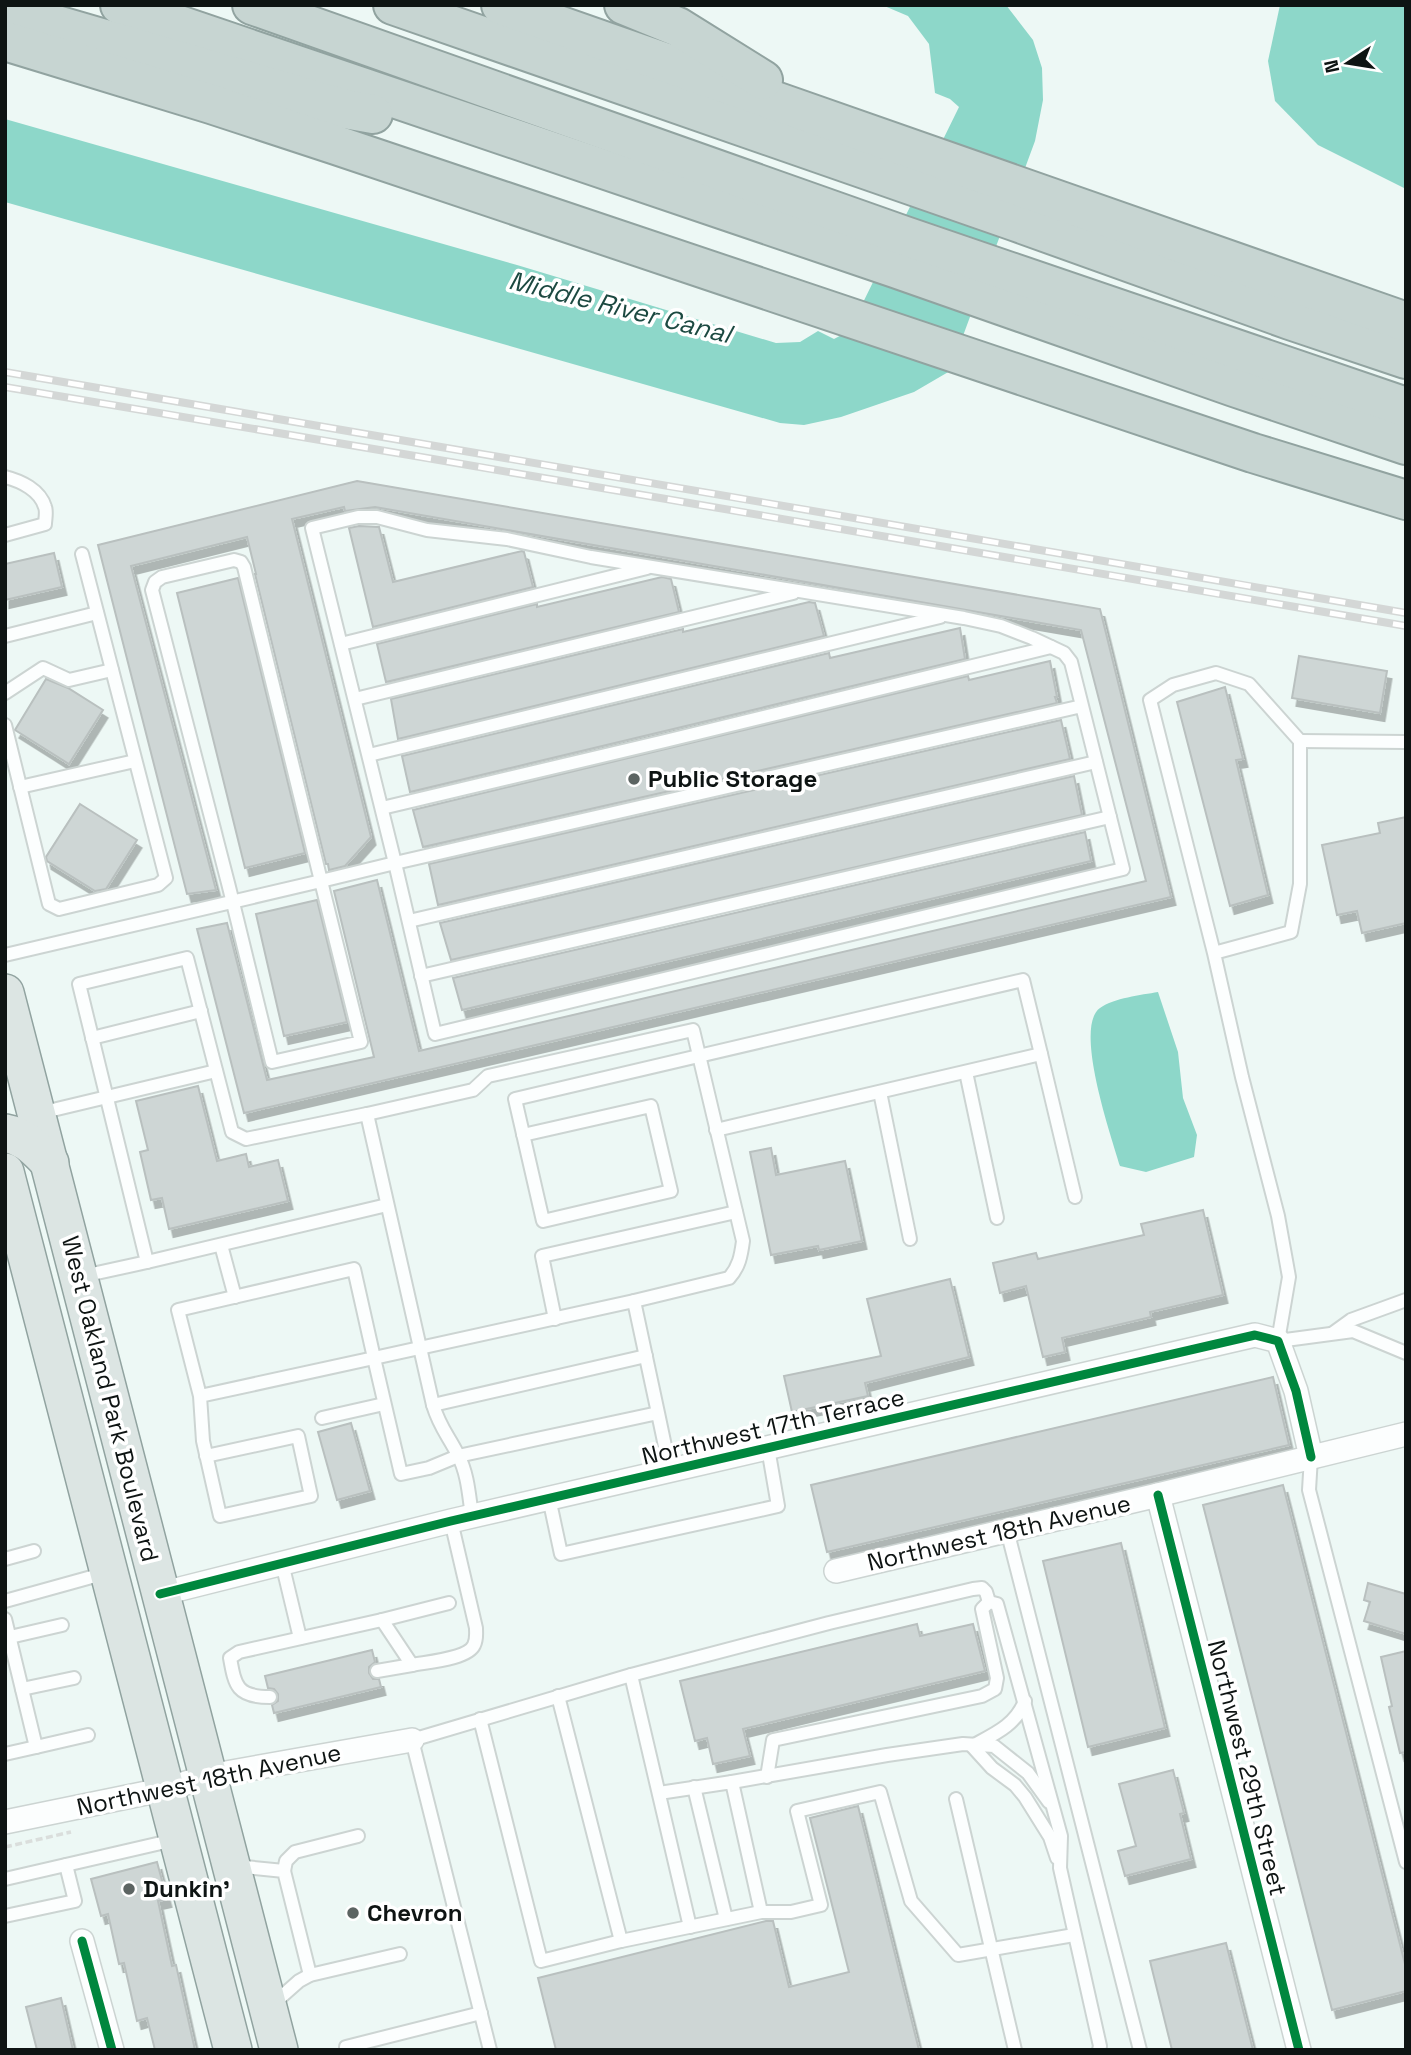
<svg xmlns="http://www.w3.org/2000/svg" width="1411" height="2055" font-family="'Space Grotesk',sans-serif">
  <defs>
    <filter id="shadow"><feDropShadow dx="4.5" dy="8" stdDeviation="0" flood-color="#0004"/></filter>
  </defs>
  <rect width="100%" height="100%" fill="#edf8f5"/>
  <g fill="#8dd7c9">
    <polygon points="882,5 1006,5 1033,40 1042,68 1043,100 1035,141 950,371 914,392 841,417 804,425 780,423 5,202 5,119 517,265 776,343 800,342 818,331 834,339 849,331 959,107 950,99 935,93 929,44 908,16"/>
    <polygon points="1280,5 1406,5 1406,189 1318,145 1275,101 1268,61"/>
    <path d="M1158,992L1178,1052L1183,1098L1197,1135L1194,1157L1146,1172L1120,1166C1112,1138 1073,1027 1100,1008C1114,998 1141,995 1158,992Z"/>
  </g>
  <g fill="#ced6d5" stroke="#b9c0bf" stroke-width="2" filter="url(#shadow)">
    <polygon points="357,481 1100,609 1171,897 244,1113 197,929 227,923 267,1080 374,1057 334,891 377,880 419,1051 1146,881 1081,630 375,507 345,511 344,507 292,519 371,837 345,866 329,870 328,864 326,864 255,574 256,574 247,537 131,566 216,890 187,894 98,545"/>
    <polygon points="359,526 379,527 393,582 522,551 524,552 533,587 373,627 349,528"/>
    <polygon points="54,553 62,587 5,600 5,564"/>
    <polygon points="662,577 671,579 679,612 386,682 377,644 537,604 537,607"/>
    <polygon points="238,578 305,853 245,868 177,593"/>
    <polygon points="809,602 815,603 824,636 398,739 391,699 683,629 683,632"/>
    <polygon points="960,628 965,659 410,792 402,756 829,653 830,658"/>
    <polygon points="1299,656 1387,671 1380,713 1292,698"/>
    <polygon points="1050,661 1057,697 1055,697 1057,703 423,847 413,810 968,676 969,680"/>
    <polygon points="46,679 68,688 103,710 69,764 15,730"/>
    <polygon points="1225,687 1243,759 1236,760 1268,895 1230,906 1177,702"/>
    <polygon points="1061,720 1070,759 438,905 429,864"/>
    <polygon points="1074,776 1082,815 451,960 440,923"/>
    <polygon points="80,804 137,840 106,889 95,891 47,861 46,857"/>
    <polygon points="1406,817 1406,923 1362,933 1357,911 1337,915 1322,845 1380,833 1378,823"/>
    <polygon points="1085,832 1091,861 462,1010 453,978"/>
    <polygon points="317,900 347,1022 284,1036 256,914"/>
    <polygon points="198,1086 217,1161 246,1154 249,1167 278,1160 288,1201 169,1229 162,1198 151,1200 140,1152 148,1150 136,1101"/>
    <polygon points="771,1148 776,1175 845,1161 862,1241 819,1250 818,1246 771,1255 750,1152"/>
    <polygon points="1203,1210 1223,1295 1150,1312 1151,1317 1062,1338 1065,1352 1043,1357 1026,1286 1000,1293 993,1263 1036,1253 1038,1259 1144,1235 1141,1224"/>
    <polygon points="950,1279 969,1357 865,1383 868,1396 792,1412 784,1376 881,1356 867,1299"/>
    <polygon points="1273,1377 1289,1445 827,1552 811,1485"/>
    <polygon points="351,1423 370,1491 337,1500 318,1432"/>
    <polygon points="1283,1485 1406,1968 1406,1991 1332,2010 1203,1505"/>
    <polygon points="1121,1543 1165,1728 1088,1747 1043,1561"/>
    <polygon points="1368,1583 1406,1594 1406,1634 1364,1621 1370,1602 1364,1600"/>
    <polygon points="917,1624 920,1636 973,1624 985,1671 743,1729 750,1756 713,1764 707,1738 695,1741 680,1681"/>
    <polygon points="372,1650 375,1662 369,1667 369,1673 373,1679 379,1679 381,1687 274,1713 272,1705 278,1701 278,1694 274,1689 268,1688 265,1676"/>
    <polygon points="1406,1651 1406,1752 1400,1753 1389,1707 1392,1706 1381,1657"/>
    <polygon points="1173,1770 1184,1813 1180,1814 1191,1859 1125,1876 1118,1851 1136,1846 1119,1784"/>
    <polygon points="858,1806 919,2050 556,2050 538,1978 766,1921 773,1921 789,1987 849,1972 810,1818"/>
    <polygon points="157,1862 167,1899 158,1901 172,1966 176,1965 195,2050 155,2050 147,2018 137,2021 124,1963 119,1964 108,1914 101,1916 91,1879"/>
    <polygon points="1226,1943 1253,2050 1172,2050 1150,1961"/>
    <polygon points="61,1998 73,2050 37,2050 26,2007"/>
  </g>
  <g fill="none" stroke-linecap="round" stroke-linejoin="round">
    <defs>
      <g id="service">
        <path d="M5,477C21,481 40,490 45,507C47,512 45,520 45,524L5,535"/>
        <polyline points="5,636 97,613"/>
        <polyline points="341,644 647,568"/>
        <polyline points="5,693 43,668 69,680 112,670"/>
        <polyline points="355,699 793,593"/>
        <polyline points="5,725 49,904 59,909 158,885 166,878 82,554"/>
        <polyline points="1300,741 1406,742"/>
        <polyline points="369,755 940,617"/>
        <polyline points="20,787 135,761"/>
        <polyline points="382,808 665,741 1051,647"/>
        <polyline points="409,921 1096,762"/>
        <polyline points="1214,953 1291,932 1300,884 1300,741 1249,684 1216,673 1173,685 1150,700 1214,953 1242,1077 1278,1216 1289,1277 1278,1341 1353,1331 1406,1353"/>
        <polyline points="5,955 321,881 244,567 241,562 234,560 162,577 155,582 152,590 228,883 237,919 272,1062 361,1042 321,881 395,863 435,1034 1123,869 1071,662 1064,653 1032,638 1001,626 964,618 591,557 507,539 427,530 377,517 358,517 312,528 395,863 1082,706"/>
        <polyline points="421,976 1110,817"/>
        <polyline points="92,1038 201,1011"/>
        <polyline points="1041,1054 1075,1197"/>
        <polyline points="966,1072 997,1218"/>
        <polyline points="880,1092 910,1239"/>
        <polyline points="40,1113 216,1071"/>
        <path d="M367,1114L473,1090L488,1076L693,1030L743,1241C741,1256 739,1267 729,1278L634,1301"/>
        <polyline points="523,1135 651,1106 671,1191 543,1221 515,1099 1023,980 1041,1054 716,1130"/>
        <polyline points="221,1245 235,1297"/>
        <polyline points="147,1262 387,1205"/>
        <path d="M83,1276L147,1262L79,984L187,958L232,1132L246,1139L367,1114L433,1405C440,1428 448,1435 458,1455C468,1474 469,1496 472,1516"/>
        <polyline points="555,1319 542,1256 736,1212"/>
        <polyline points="1333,1333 1351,1320 1406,1300"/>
        <polyline points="200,1396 374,1358 354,1269 178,1310 200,1396 203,1441 220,1516 311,1496 298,1436 206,1456"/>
        <polyline points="433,1405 646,1356"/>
        <polyline points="658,1413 634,1301 374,1358 401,1474 429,1468 458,1456 658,1413 670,1470"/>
        <polyline points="322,1418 384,1404"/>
        <polyline points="1311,1457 1309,1490 1406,1862"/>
        <polyline points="549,1498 561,1554 778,1506 768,1448"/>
        <polyline points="1007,1530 1140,2050"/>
        <polyline points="5,1559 34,1551"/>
        <polyline points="282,1563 300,1638"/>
        <polyline points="5,1601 106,1573"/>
        <polyline points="5,1619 36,1747 88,1735"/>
        <path d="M382,1620L412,1665C427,1662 468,1659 474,1645C477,1639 476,1634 476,1628L451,1521"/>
        <polyline points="10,1637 62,1625"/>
        <polyline points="377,1671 412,1665"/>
        <polyline points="631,1675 829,1623 973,1589 982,1588 986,1592 989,1602"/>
        <polyline points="22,1689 74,1678"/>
        <path d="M270,1697C237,1697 235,1686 230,1658L239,1652L382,1620L449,1603"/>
        <polyline points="480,1719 541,1961 621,1941 558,1696"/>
        <path d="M976,1744C997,1733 1016,1724 1025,1701"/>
        <polyline points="972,1746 992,1768 1015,1785 1025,1797 1050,1837 1057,1858"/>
        <polyline points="5,1754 36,1747"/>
        <polyline points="767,1777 773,1740 982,1696 995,1689 997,1678 982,1609 989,1602 997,1604 1061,1836 1060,1868 1100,2046 1099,2050"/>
        <polyline points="732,1782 887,1755 963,1744 994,1746 1028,1773 1049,1802"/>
        <polyline points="694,1787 726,1919"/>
        <polyline points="956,1799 1015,2050"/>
        <polyline points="235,1866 284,1871 310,1975"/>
        <polyline points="284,1871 286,1861 295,1852 358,1836"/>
        <polyline points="5,1879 174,1840"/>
        <polyline points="761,1912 791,1912 821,1905 797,1811 880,1792 911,1901 958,1955 1074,1935"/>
        <polyline points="5,1916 75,1901 66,1865"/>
        <polyline points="621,1941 761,1912 732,1782 659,1793"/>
        <polyline points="273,2004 299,1981 310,1975 400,1954"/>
        <polyline points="346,2050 346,2047 481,2013"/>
        <polyline points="490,2050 412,1740 631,1675 690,1927"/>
      </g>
      <g id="minor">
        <polyline points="1158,1495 1299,2050"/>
        <polyline points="836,1571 1158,1495 1406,1434"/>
        <polyline points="160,1594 451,1521 1255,1335 1278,1341 1296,1391 1311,1457"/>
        <polyline points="5,1822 166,1789 209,1776 412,1740"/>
        <polyline points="82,1941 112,2050"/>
      </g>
      <g id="primary">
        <polyline points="5,993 279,2050"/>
        <path d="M5,1133C26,1137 36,1149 50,1163"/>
        <polyline points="5,1172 233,2050"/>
      </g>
      <g id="motorway">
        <polyline points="120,5 895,268 1234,387 1406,445"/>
        <polyline points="252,5 905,236 1406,407"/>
        <polyline points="393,5 1014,221 1290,320 1406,359"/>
        <polyline points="501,5 1406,322"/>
        <polyline points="624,5 678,27 763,80"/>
        <polyline points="5,10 345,109 373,114"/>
        <polyline points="5,41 211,104 336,145 1253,453 1406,500"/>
      </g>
    </defs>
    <use href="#service" stroke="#ccd4d2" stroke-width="16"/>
    <use href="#minor" stroke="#ccd4d2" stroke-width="26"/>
    <use href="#primary" stroke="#91a3a0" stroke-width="40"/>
    <use href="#motorway" stroke="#91a3a0" stroke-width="42"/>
    <polyline stroke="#dadedc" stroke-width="3.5" stroke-dasharray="7 3.5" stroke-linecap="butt" points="5,1847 71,1832"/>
    <use href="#service" stroke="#fcfefe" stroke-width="12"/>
    <use href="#minor" stroke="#fcfefe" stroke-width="23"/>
    <use href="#primary" stroke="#dce5e3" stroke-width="37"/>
    <use href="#motorway" stroke="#c7d5d2" stroke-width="38"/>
    <defs>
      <g id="rail">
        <polyline points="5,372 1406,613"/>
        <polyline points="5,387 433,459 1406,626"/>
      </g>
    </defs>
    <use href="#rail" stroke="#d4d7d6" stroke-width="8"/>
    <use href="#rail" stroke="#fff" stroke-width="5" stroke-dasharray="16" stroke-linecap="butt"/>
    <defs>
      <g id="cycleway">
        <polyline points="1158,1495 1299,2050"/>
        <polyline points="160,1594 451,1521 1255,1335 1278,1341 1296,1391 1311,1457"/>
        <polyline points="82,1941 112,2050"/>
      </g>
    </defs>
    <use href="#cycleway" stroke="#fff" stroke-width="13"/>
    <use href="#cycleway" stroke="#00873e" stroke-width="9"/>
  </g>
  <g fill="#5c6462" stroke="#fff" stroke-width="2.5">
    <circle cx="634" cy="779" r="7"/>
    <circle cx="129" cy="1889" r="7"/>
    <circle cx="353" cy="1913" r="7"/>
  </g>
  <g text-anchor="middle" stroke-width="7" stroke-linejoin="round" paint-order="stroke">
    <g font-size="24" font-weight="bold" fill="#0e1413" stroke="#fff" text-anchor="start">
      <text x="648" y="787">Public Storage</text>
      <text x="143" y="1897">Dunkin'</text>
      <text x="367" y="1921">Chevron</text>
    </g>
    <g font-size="24" fill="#0e1413" stroke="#fff">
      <text transform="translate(110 1399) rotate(76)" y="8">West Oakland Park Boulevard</text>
      <text transform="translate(773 1427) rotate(-13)" y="8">Northwest 17th Terrace</text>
      <text transform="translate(999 1533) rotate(-13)" y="8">Northwest 18th Avenue</text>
      <text transform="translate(1247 1768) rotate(76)" y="8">Northwest 29th Street</text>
      <text transform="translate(209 1780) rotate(-12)" y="8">Northwest 18th Avenue</text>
    </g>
    <g font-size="26" font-style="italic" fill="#1c4941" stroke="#fff">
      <text transform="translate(620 307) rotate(14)" y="9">Middle River Canal</text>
    </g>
  </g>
  <rect width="1411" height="2055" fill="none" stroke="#0e1413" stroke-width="14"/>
  <g transform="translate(1348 63) rotate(258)" stroke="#ffffff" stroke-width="5" paint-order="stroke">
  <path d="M0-5L12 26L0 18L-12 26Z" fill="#0e1413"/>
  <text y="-10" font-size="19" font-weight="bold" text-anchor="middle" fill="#0e1413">N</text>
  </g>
</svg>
